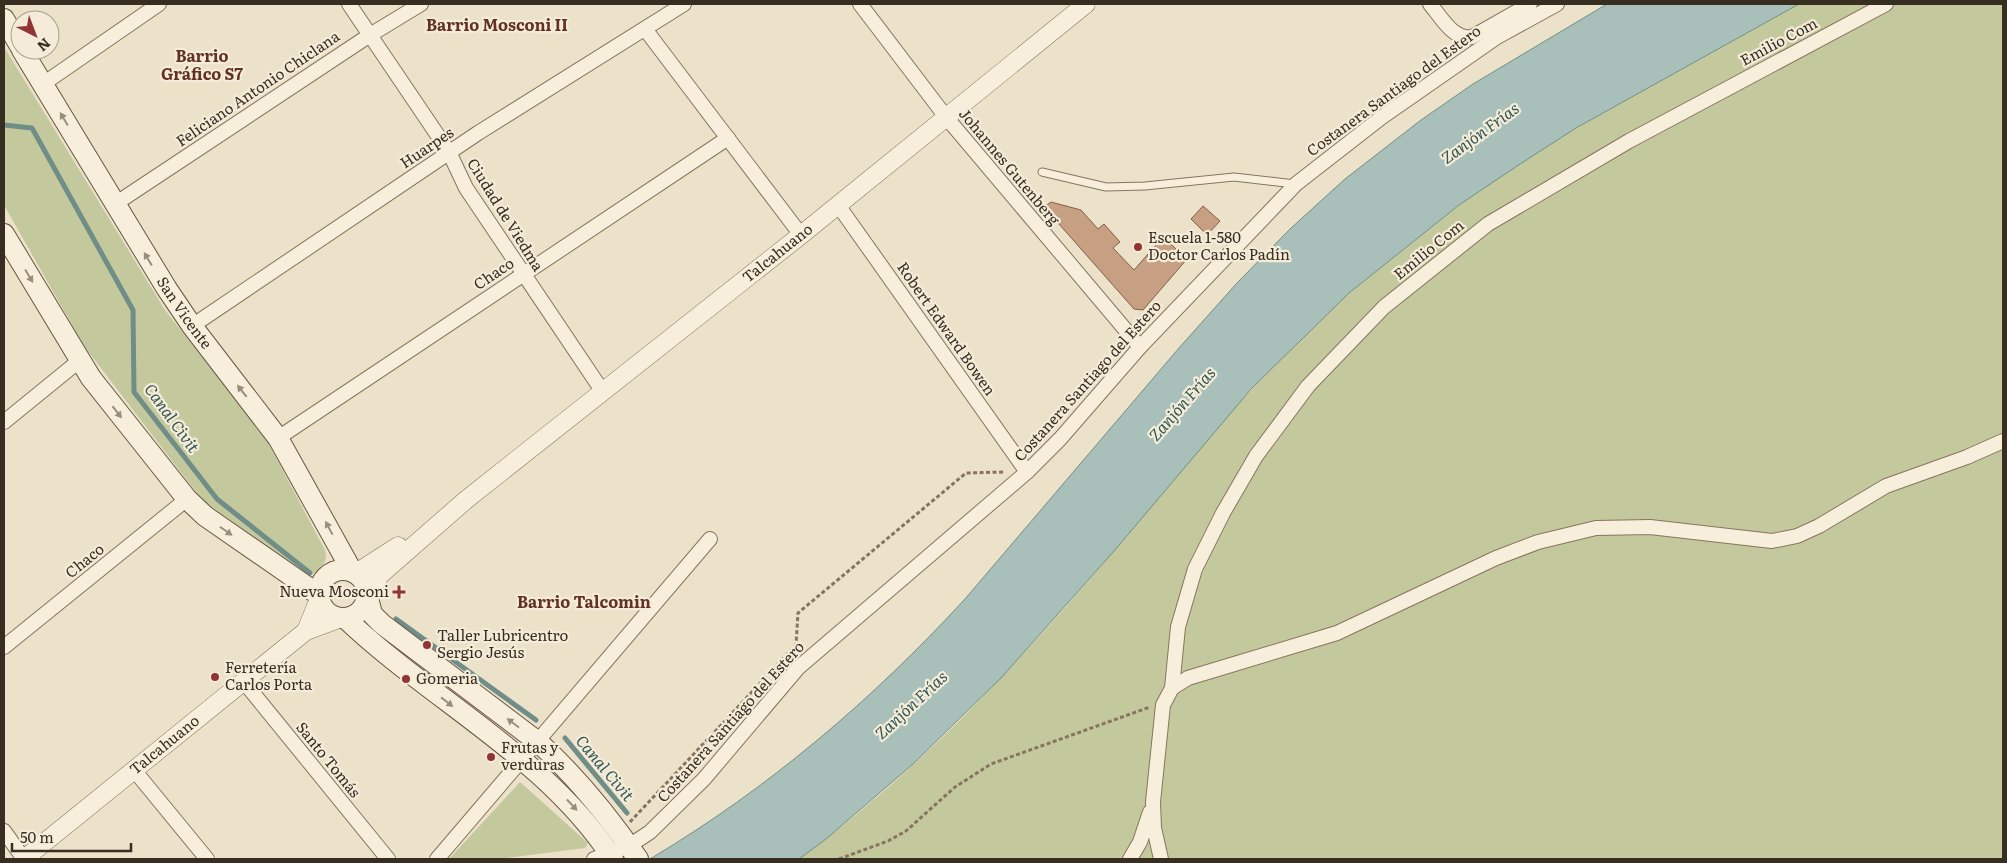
<svg xmlns="http://www.w3.org/2000/svg" width="2007" height="863" font-family="Literata,serif">
  <rect width="100%" height="100%" fill="#ece1c9"/>
  <g fill="#c4c99d">
    <path d="M1799,4H2003V859H799C918,772 1018,664 1113,552C1174,481 1231,407 1298,341C1378,262 1480,184 1578,127C1651,85 1726,45 1799,4Z"/>
    <path d="M4,47L165,310L265,437L325,550C328,561 323,566 315,573L304,572L202,500L84,346L4,205Z"/>
    <polygon points="520,782 588,843 585,848 497,859 449,859"/>
  </g>
  <path fill="#a9c0ba" stroke="#708e87" d="M1607,4H1799L1576,128L1517,166L1459,205L1349,293L1252,388L1114,551L1001,678L913,764L826,839L799,859H650C769,788 872,700 965,599L1179,348L1237,283L1290,229L1345,179L1421,120L1473,84Z"/>
  <g fill="none" stroke-linecap="round" stroke-linejoin="round">
    <g stroke="#708e87" stroke-width="5">
      <polyline points="4,125 32,128 133,310 134,392 217,499 310,573"/>
      <polyline points="396,619 536,720"/>
      <polyline points="565,738 627,813"/>
    </g>
  </g>
  <g fill="#c79f82" stroke="#845f46">
    <polygon points="1051,202 1081,210 1098,229 1104,224 1120,242 1113,248 1134,270 1163,237 1187,259 1143,310 1134,309 1044,207"/>
    <polygon points="1203,206 1220,221 1207,235 1191,219"/>
  </g>
  <g fill="none" stroke-linecap="round" stroke-linejoin="round">
    <defs>
      <polyline id="service" points="1042,172 1106,187 1145,186 1234,177 1295,184"/>
      <g id="minor">
        <polyline points="349,4 449,152 466,188 603,392"/>
        <polyline points="860,4 946,117 1140,347"/>
        <path d="M1430,4C1441,17 1453,40 1472,37L1530,4"/>
        <polyline points="645,29 801,235"/>
        <polyline points="43,84 159,4"/>
        <polyline points="115,204 370,35 421,4"/>
        <polyline points="838,205 1027,472"/>
        <polyline points="192,326 478,133 684,4"/>
        <polyline points="4,422 79,361"/>
        <polyline points="278,438 728,138"/>
        <polyline points="4,647 187,499"/>
        <polyline points="244,682 388,859"/>
        <polyline points="1172,688 1178,627 1195,569 1223,513 1256,456 1308,386 1384,307 1488,224 1629,141 1886,4"/>
        <polyline points="134,770 207,859"/>
        <polyline points="4,831 24,859"/>
        <polyline points="437,859 710,539"/>
        <polyline points="594,859 629,846 650,832 704,779 798,668 1027,472 1060,439 1140,347 1296,184 1382,117 1497,37 1557,4"/>
        <polyline points="1130,859 1140,842 1150,812"/>
        <polyline points="1161,859 1154,828 1153,802 1163,705 1172,688 1188,678 1337,633 1496,558 1538,542 1596,528 1650,527 1772,541 1797,536 1819,526 1886,486 1967,457 2003,441"/>
      </g>
      <g id="tertiary">
        <polyline points="356,573 398,546"/>
        <path id="s1" d="M368,595L380,575L467,499L801,235L1086,4"/>
        <polyline points="306,631 319,599"/>
        <path id="s2" d="M24,859L306,631L341,618"/>
      </g>
      <g id="secondary">
        <polyline points="4,19 20,46"/>
        <path id="s3" d="M22,50L167,289L192,326L278,438L352,571"/>
        <polyline points="4,234 91,378 187,499 205,516 319,595"/>
        <circle cx="343" cy="594" r="24"/>
        <path d="M368,598L372,614L382,624L538,742C576,776 609,817 638,859"/>
        <path d="M345,618C432,701 547,757 613,859"/>
      </g>
    </defs>
    <use href="#service" stroke="#87745f" stroke-width="9"/>
    <use href="#minor" stroke="#87745f" stroke-width="16"/>
    <use href="#tertiary" stroke="#87745f" stroke-width="19"/>
    <use href="#secondary" stroke="#695542" stroke-width="22"/>
    <g stroke="#87745f" stroke-width="3" stroke-dasharray="4 2.5" stroke-linecap="butt">
      <polyline points="630,822 796,645 798,613 966,473 1004,472"/>
      <polyline points="839,859 888,841 906,831 955,787 991,764 1150,707"/>
    </g>
    <use href="#service" stroke="#f7efdc" stroke-width="7"/>
    <use href="#minor" stroke="#f7efdc" stroke-width="14"/>
    <use href="#tertiary" stroke="#f7efdc" stroke-width="18"/>
    <use href="#secondary" stroke="#f7efdc" stroke-width="20"/>
  </g>
  <defs><path id="oneway-solid" d="M-6-.8H1V-3.2L6.5 0L1 3.2V.8H-6Z" transform="scale(1.25)"/></defs>
  <g fill="#988e7e">
    <use href="#oneway-solid" transform="translate(64 119) rotate(-121)"/>
    <use href="#oneway-solid" transform="translate(148 259) rotate(-121)"/>
    <use href="#oneway-solid" transform="translate(29 276) rotate(59)"/>
    <use href="#oneway-solid" transform="translate(242 391) rotate(-128)"/>
    <use href="#oneway-solid" transform="translate(117 412) rotate(52)"/>
    <use href="#oneway-solid" transform="translate(329 528) rotate(-118)"/>
    <use href="#oneway-solid" transform="translate(226 531) rotate(35)"/>
    <use href="#oneway-solid" transform="translate(447 702) rotate(38)"/>
    <use href="#oneway-solid" transform="translate(513 723) rotate(-143)"/>
    <use href="#oneway-solid" transform="translate(572 805) rotate(47)"/>
  </g>
  <g fill="#923334" stroke="#f4ecd8" stroke-width="2">
    <circle cx="1138" cy="247" r="5"/>
    <path d="M396.5 584.5h5v5h5v5h-5v5h-5v-5h-5v-5h5z"/>
    <circle cx="427" cy="645" r="5"/>
    <circle cx="215" cy="677" r="5"/>
    <circle cx="406" cy="679" r="5"/>
    <circle cx="491" cy="757" r="5"/>
  </g>
  <g text-anchor="middle" stroke-width="4.5" stroke-linejoin="round" paint-order="stroke">
    <g font-size="15" fill="#382d21" stroke="#f4ecd8">
      <text transform="translate(1779 42) rotate(-28)" y="5">Emilio Com</text>
      <text transform="translate(258 89) rotate(-34)" y="5">Feliciano Antonio Chiclana</text>
      <text transform="translate(1394 91) rotate(-36)" y="5">Costanera Santiago del Estero</text>
      <text transform="translate(427 148) rotate(-34)" y="5">Huarpes</text>
      <text transform="translate(1009 167) rotate(50)" y="5">Johannes Gutenberg</text>
      <text transform="translate(505 215) rotate(58)" y="5">Ciudad de Viedma</text>
      <text transform="translate(1429 250) rotate(-39)" y="5">Emilio Com</text>
      <text dy="5" stroke="none"><textPath href="#s1" startOffset="535">Talcahuano</textPath></text>
      <text transform="translate(494 274) rotate(-34)" y="5">Chaco</text>
      <text dy="5" stroke="none"><textPath href="#s3" startOffset="309">San Vicente</textPath></text>
      <text transform="translate(946 329) rotate(55)" y="5">Robert Edward Bowen</text>
      <text transform="translate(1088 381) rotate(-48)" y="5">Costanera Santiago del Estero</text>
      <text transform="translate(85 561) rotate(-39)" y="5">Chaco</text>
      <text transform="translate(731 722) rotate(-48)" y="5">Costanera Santiago del Estero</text>
      <text dy="5" stroke="none"><textPath href="#s2" startOffset="181">Talcahuano</textPath></text>
      <text transform="translate(328 760) rotate(51)" y="5">Santo Tomás</text>
    </g>
    <g font-size="15" fill="#382d21" stroke="#f4ecd8" text-anchor="start">
      <text x="1148" y="243">Escuela 1-580<tspan x="1148" dy="17">Doctor Carlos Padín</tspan></text>
      <text x="389" y="597" text-anchor="end">Nueva Mosconi</text>
      <text x="437" y="641">Taller Lubricentro<tspan x="437" dy="17">Sergio Jesús</tspan></text>
      <text x="225" y="673">Ferretería<tspan x="225" dy="17">Carlos Porta</tspan></text>
      <text x="416" y="684">Gomeria</text>
      <text x="501" y="753">Frutas y<tspan x="501" dy="17">verduras</tspan></text>
    </g>
    <g font-size="16" font-weight="bold" fill="#623124" stroke="#f4ecd8">
      <text x="497" y="31">Barrio Mosconi II</text>
      <text x="202" y="62">Barrio<tspan x="202" dy="18">Gráfico S7</tspan></text>
      <text x="584" y="608">Barrio Talcomin</text>
    </g>
    <g font-size="16" font-style="italic" fill="#325755" stroke="#f4ecd8">
      <text transform="translate(1480 133) rotate(-36)" y="6">Zanjón Frías</text>
      <text transform="translate(1182 404) rotate(-49)" y="6">Zanjón Frías</text>
      <text transform="translate(172 418) rotate(54)" y="6">Canal Civit</text>
      <text transform="translate(911 705) rotate(-43)" y="6">Zanjón Frías</text>
      <text transform="translate(605 768) rotate(50)" y="6">Canal Civit</text>
    </g>
  </g>
  <rect width="2007" height="863" fill="none" stroke="#382d21" stroke-width="10"/>
  <g transform="translate(35 35) rotate(138)"><circle r="24" fill="#f4ecd8" stroke="#a9a08f"/>
  <path d="M0-4L9 19L0 12L-9 19Z" fill="#923334"/>
  <text y="-8" font-size="14" font-weight="bold" text-anchor="middle" fill="#382d21">N</text>
  </g>
  <path d="M12 843v8h119v-8" fill="none" stroke="#382d21" stroke-width="2.5"/>
  <text x="20" y="843" font-size="15" fill="#382d21" stroke="#f4ecd8" stroke-width="4" paint-order="stroke">50 m</text>
</svg>
